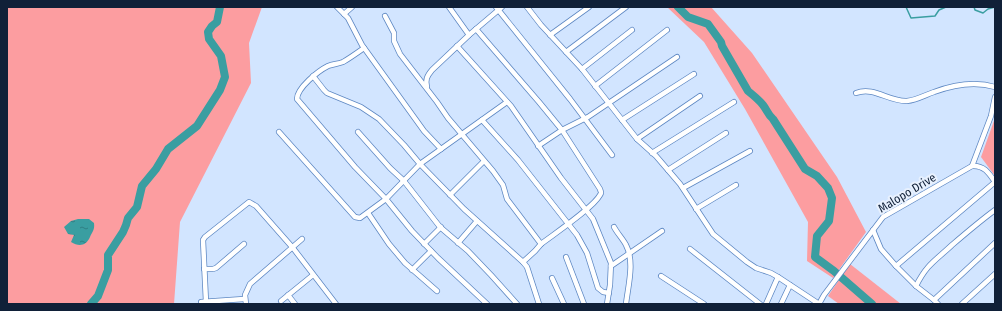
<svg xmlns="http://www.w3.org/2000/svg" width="1002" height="311" font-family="'Fira Sans Condensed',sans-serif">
  <defs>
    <pattern id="water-ripples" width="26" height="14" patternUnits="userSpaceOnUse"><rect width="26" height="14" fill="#3a9ea1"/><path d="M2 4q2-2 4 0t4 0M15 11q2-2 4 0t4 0" fill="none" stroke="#2f8084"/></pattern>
  </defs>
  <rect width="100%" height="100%" fill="#d2e5ff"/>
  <g fill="#fc9da0">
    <polygon points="7,7 262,7 249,43 251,83 180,222 174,304 7,304"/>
    <polygon points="667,7 711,7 752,53 837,177 866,232 833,278 807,261 808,222 745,109 704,42"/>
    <polygon points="995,118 995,176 981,157"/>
    <polygon points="850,264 901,304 839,304 828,296"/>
  </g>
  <path fill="url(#water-ripples)" d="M78,219H89L94,223C95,230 92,232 90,237C86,246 79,247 71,242L74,235L68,234L64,227L71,221Z"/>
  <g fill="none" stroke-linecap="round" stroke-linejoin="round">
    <g stroke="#3a9ea1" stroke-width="1.5">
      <polyline points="906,7 911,18 935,16 939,10 946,7"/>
      <polyline points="974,7 975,10 983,13 988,9 995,7"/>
      <polyline points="680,10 684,7"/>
    </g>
    <g stroke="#3a9ea1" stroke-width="8">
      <path d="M678,7L688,17L708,24L721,42L722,46L748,91C753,95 759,100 763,105C767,110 768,115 773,119L805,169L817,176L828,188L832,198L829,221L817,236L815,257L834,271L872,304"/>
      <polyline points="91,304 98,296 108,270 108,255 123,232 126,225 128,218 137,207 142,186 156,169 168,149 197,126 220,90 225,77 221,56 209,39 208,32 212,26 217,22 220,7"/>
    </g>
    <defs>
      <g id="minor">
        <polyline points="337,7 348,18 362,45 424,131 441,149"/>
        <polyline points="449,7 469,35"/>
        <polyline points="496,7 570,99 612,155"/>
        <polyline points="527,7 541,25 582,69 637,139 656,156 680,184 713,234 747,262 756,268 771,273 778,277 819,304"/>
        <polyline points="344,14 352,7"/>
        <polyline points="385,16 394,33 394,41 400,54 437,102 448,118 493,171 503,185 507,199 541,244"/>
        <path d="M476,29L539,102L562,130L600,189C601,193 602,192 600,195C593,208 554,234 541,244L535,251L523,262"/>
        <polyline points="550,35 589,7"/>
        <polyline points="457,46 511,106 561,178 593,219 611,263 610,285 607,304"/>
        <path d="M364,48C357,53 350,58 343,62C338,64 333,64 328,66C318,71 297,88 297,99L355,167L386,199L412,231L438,258L487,304"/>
        <polyline points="566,52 626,7"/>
        <polyline points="582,69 632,30"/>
        <polyline points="313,76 324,90 327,93 361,107 379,119 404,145 420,164 464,209 523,262 527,267 539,304"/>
        <polyline points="595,86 667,30"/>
        <path d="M427,87C425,80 427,76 432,70L469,35L502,7"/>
        <path d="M856,93C874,86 889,102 907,101C917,100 925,95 934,92C953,85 975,81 995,87"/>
        <polyline points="482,120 518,160 577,235 587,253 598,288 603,292 609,293"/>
        <polyline points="622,120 694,74"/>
        <polyline points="279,132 355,217 360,218 386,199 420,164 507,102"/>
        <polyline points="358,132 390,168 404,181 440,227 468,251 491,275 517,304"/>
        <polyline points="637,139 700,96"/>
        <polyline points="538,146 562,130 588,117 677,57"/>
        <polyline points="652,153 734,102"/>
        <polyline points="972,166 991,116 995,97"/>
        <polyline points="668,170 726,133"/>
        <polyline points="683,188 750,151"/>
        <polyline points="450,195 484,161"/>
        <polyline points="696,209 736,185"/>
        <polyline points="368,213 389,244 405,263 437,291"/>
        <path d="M614,227C617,233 623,239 626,245C635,262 628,286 626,304"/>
        <polyline points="873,230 881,249 896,266"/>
        <polyline points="458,243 477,221"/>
        <polyline points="424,244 441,227"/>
        <polyline points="690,249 760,304"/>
        <polyline points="566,257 584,304"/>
        <polyline points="611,266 662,231"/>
        <polyline points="204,269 213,269 216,268 244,244"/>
        <polyline points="412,270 431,251"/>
        <polyline points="661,276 704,304"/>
        <polyline points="552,278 564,304"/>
        <path d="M916,286C927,264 935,261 952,245C966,233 980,221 995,210"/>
        <polyline points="288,295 295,304"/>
        <polyline points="934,300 916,286 896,266 995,182"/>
        <polyline points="281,301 313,275"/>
        <polyline points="201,302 244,299"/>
        <polyline points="206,302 203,240 205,237 249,202 256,206 293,248 336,304"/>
        <polyline points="246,304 245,295 250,284 302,239"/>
        <polyline points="766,304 778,277"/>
        <polyline points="781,304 790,285"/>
        <path d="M819,304L824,295L883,217L972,166C984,165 989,173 995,182"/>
        <polyline points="938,304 934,300 995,243"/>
        <polyline points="962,304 995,274"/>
      </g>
    </defs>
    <use href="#minor" stroke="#5e88c3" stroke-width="6"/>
    <use href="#minor" stroke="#fff" stroke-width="4.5"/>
  </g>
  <g text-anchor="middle" stroke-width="4" stroke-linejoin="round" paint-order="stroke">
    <g font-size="12" fill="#102038" stroke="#e8f1fe">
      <text transform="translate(907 193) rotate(-31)" y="4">Malopo Drive</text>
    </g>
  </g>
  <rect width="1002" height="311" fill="none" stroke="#102038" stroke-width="16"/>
</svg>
